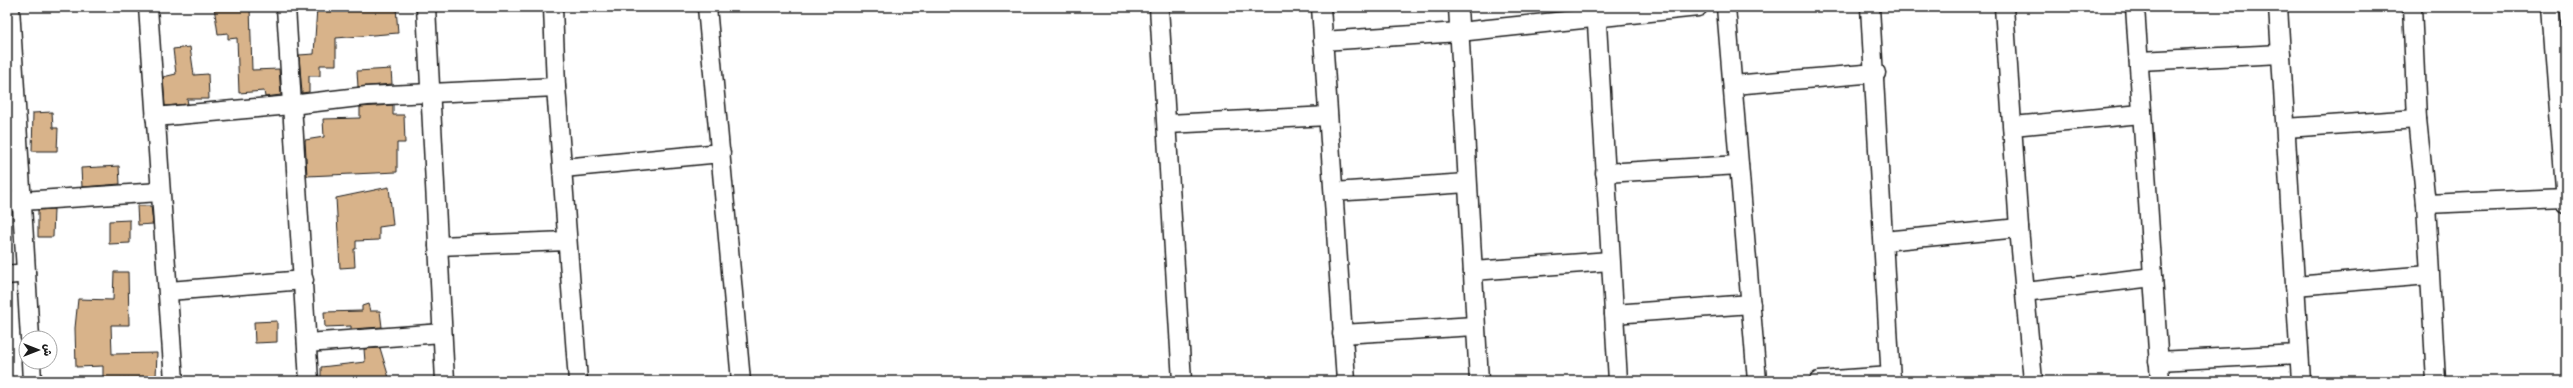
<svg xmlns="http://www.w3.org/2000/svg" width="2573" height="388" font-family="'Gochi Hand','Playpen Sans Arabic',sans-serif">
  <rect width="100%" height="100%" fill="#fff"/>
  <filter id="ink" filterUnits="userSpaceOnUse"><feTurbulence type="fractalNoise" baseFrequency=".025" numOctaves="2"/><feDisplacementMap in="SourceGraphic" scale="8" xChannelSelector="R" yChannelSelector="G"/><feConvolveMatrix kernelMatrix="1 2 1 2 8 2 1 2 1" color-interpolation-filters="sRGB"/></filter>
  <g filter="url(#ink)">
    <g fill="#d8b38a" stroke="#1c1c1c">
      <polygon points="214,7 250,7 252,70 279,69 281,95 265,97 264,91 239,93 237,38 228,39 228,33 218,34"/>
      <polygon points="317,7 396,7 398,33 336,38 336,65 320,65 320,76 309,76 309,92 302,93 299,55 314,54"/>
      <polygon points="190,47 194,75 208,74 209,99 187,99 188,104 165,106 163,77 176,74 173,49"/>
      <polygon points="391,69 392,84 358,87 357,71"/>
      <polygon points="393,105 393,115 404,115 405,143 397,143 397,172 307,176 305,140 324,137 323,119 360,118 360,107"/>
      <polygon points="52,112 53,128 58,128 57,151 32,151 33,113"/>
      <polygon points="119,166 120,184 82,187 81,168"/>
      <polygon points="389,187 393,225 379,227 379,240 356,241 356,249 354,249 355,267 340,268 336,198"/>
      <polygon points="137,206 151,206 153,224 138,225"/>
      <polygon points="54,209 53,237 38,237 38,210"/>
      <polygon points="130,220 130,243 109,244 109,221"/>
      <polygon points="114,272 128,272 129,325 111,325 112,354 157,353 156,377 103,380 103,366 76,367 75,328 78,299 113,300"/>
      <polygon points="368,304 370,311 380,311 382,327 351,329 351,326 325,327 324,312 362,311 362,306"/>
      <polygon points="277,321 277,342 255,343 254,322"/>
      <polygon points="380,348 390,381 321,381 321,367 365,362 364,349"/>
    </g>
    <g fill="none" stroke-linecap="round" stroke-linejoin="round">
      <defs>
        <g id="minor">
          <polyline points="10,7 30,338"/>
          <polyline points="148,7 174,381"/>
          <polyline points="286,7 309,381"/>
          <polyline points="426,7 445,381"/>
          <polyline points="553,7 556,87 578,381"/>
          <polyline points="707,7 741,381"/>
          <polyline points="1159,7 1182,381"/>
          <polyline points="1321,7 1346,381"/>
          <polyline points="1458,7 1479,381"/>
          <polyline points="1596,7 1618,381"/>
          <polyline points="1726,7 1757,381"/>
          <polyline points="1870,7 1891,381"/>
          <polyline points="2004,7 2019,228 2033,381"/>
          <polyline points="2135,7 2160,381"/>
          <polyline points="2278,7 2301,381"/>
          <polyline points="2412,7 2417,119 2426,204 2436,381"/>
          <polyline points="2551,7 2566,202"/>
          <polyline points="1323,41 1459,32 1698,7"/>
          <polyline points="2139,61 2281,54"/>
          <polyline points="1733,85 1876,73"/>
          <polyline points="155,117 291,105 367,96 556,87"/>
          <polyline points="1168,124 1328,116"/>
          <polyline points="2013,126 2141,114"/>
          <polyline points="2286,128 2417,119"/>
          <polyline points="563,168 721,153"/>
          <polyline points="1605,173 1739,165"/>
          <polyline points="1334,192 1467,183"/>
          <polyline points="7,202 160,192"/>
          <polyline points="2426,204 2566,198"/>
          <polyline points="1884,241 2019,228"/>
          <polyline points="438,246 567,241"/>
          <polyline points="1473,271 1610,261"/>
          <polyline points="7,275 26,273"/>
          <polyline points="2295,286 2429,275"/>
          <polyline points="169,291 304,280"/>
          <polyline points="2025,292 2153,277"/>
          <polyline points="1614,314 1751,304"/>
          <polyline points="1342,334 1475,326"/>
          <polyline points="307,343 442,333"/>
          <polyline points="2158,361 2299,354"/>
          <polyline points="31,362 32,381"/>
          <polyline points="1819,381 1891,376"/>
        </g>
      </defs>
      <use href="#minor" stroke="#1c1c1c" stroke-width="21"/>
      <use href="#minor" stroke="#fff" stroke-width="18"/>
    </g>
  </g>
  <rect width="2573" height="388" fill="none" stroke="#fff" stroke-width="24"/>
  <rect x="12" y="12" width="2549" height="364" fill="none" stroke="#1c1c1c" stroke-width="1.5" filter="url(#ink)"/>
  <g transform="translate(38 350) rotate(90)"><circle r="19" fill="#ffffff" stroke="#a4a4a4"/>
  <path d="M0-3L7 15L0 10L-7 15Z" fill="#1c1c1c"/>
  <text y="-6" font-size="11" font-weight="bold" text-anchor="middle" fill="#1c1c1c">ش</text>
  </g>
</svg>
